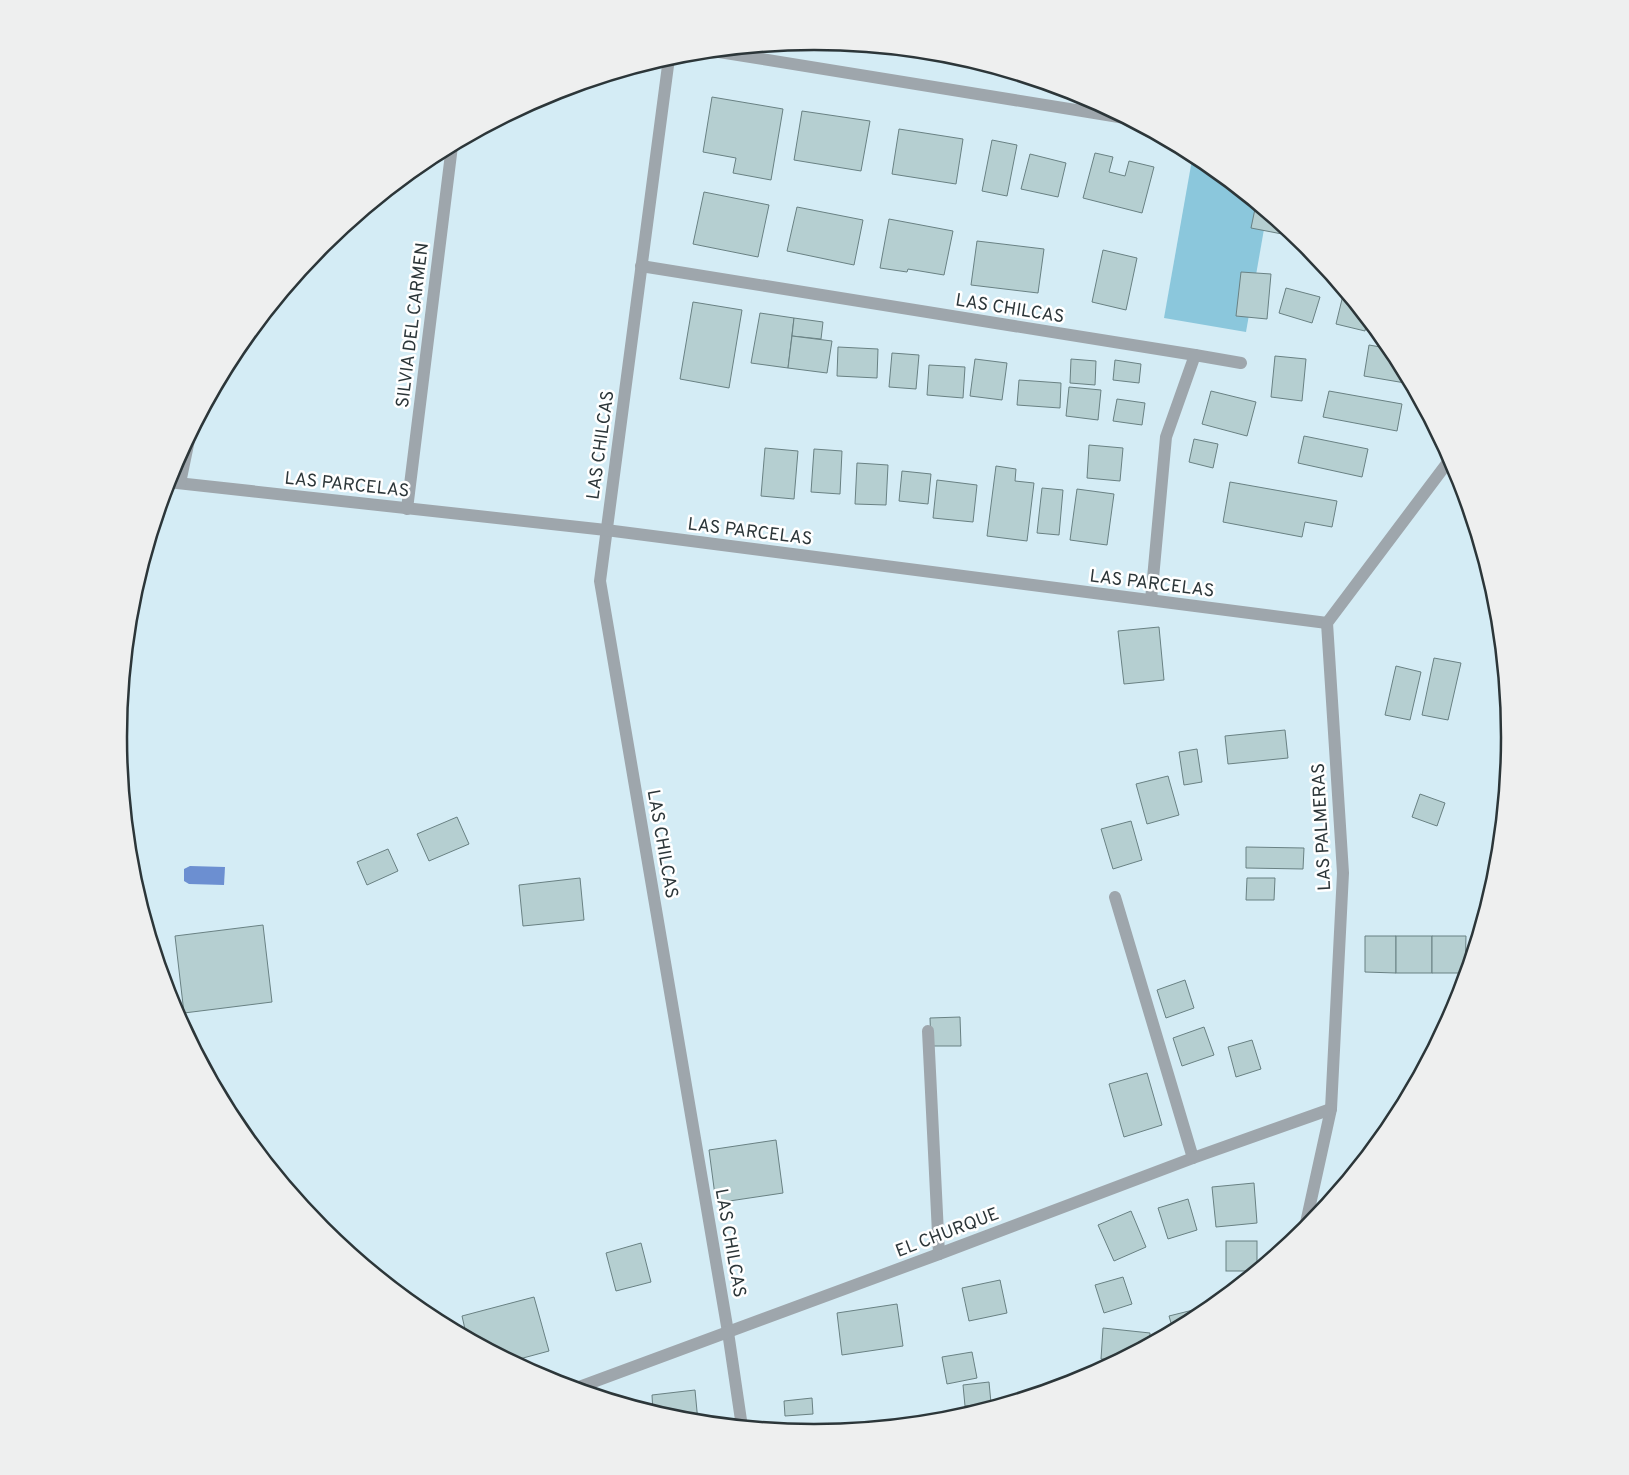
<svg xmlns="http://www.w3.org/2000/svg" width="1629" height="1475" font-family="Overpass,sans-serif">
  <rect width="100%" height="100%" fill="#d4ecf5"/>
  <polygon fill="#8bc7dc" points="1193,154 1202,159 1267,212 1246,332 1164,318"/>
  <polygon fill="#6c8fd1" points="190,866 225,867 224,885 189,884 184,881 184,869"/>
  <g fill="#b5cfd1" stroke="#698183">
    <polygon points="712,97 783,109 771,180 733,173 736,158 703,152"/>
    <polygon points="802,111 870,121 861,171 794,160"/>
    <polygon points="899,129 963,139 956,184 892,174"/>
    <polygon points="992,140 1017,145 1007,196 982,191"/>
    <polygon points="1095,153 1113,157 1109,172 1125,176 1129,161 1154,167 1142,213 1083,198"/>
    <polygon points="1030,154 1066,163 1058,197 1021,189"/>
    <polygon points="704,192 769,205 758,257 693,244"/>
    <polygon points="1256,204 1283,226 1282,234 1251,228"/>
    <polygon points="797,207 863,220 854,265 787,251"/>
    <polygon points="889,219 953,231 944,275 908,269 907,272 880,268"/>
    <polygon points="977,241 1044,249 1038,293 971,285"/>
    <polygon points="1103,250 1137,258 1126,310 1092,302"/>
    <polygon points="1241,272 1271,274 1267,319 1236,316"/>
    <polygon points="1286,288 1320,297 1312,323 1279,313"/>
    <polygon points="1344,291 1367,319 1365,331 1336,324"/>
    <polygon points="693,302 742,310 729,388 680,379"/>
    <polygon points="760,313 794,318 788,368 751,363"/>
    <polygon points="794,318 823,322 821,339 792,336"/>
    <polygon points="792,336 832,341 827,373 788,368"/>
    <polygon points="1369,345 1392,349 1411,384 1364,376"/>
    <polygon points="838,347 878,349 877,378 837,376"/>
    <polygon points="892,353 919,355 916,389 889,387"/>
    <polygon points="1275,356 1306,359 1302,401 1271,397"/>
    <polygon points="975,359 1007,363 1002,400 970,396"/>
    <polygon points="1071,359 1096,361 1095,385 1070,383"/>
    <polygon points="1115,360 1141,364 1139,383 1113,380"/>
    <polygon points="929,365 965,367 963,398 927,395"/>
    <polygon points="1019,380 1061,383 1060,408 1017,405"/>
    <polygon points="1069,387 1101,390 1098,420 1066,416"/>
    <polygon points="1211,391 1256,402 1247,436 1202,424"/>
    <polygon points="1329,391 1402,404 1397,431 1323,417"/>
    <polygon points="1117,399 1145,403 1142,425 1113,421"/>
    <polygon points="1304,436 1368,449 1362,477 1298,463"/>
    <polygon points="1194,439 1218,444 1213,468 1189,462"/>
    <polygon points="1089,445 1123,448 1120,481 1087,478"/>
    <polygon points="765,448 798,451 794,499 761,496"/>
    <polygon points="814,449 842,451 840,494 811,492"/>
    <polygon points="857,463 888,465 886,505 855,504"/>
    <polygon points="996,466 1016,469 1015,481 1034,483 1027,541 987,536"/>
    <polygon points="902,471 931,474 928,504 899,501"/>
    <polygon points="937,480 977,485 973,522 933,518"/>
    <polygon points="1230,482 1337,501 1332,527 1305,522 1302,537 1223,522"/>
    <polygon points="1042,488 1063,490 1059,535 1037,533"/>
    <polygon points="1077,489 1114,494 1107,545 1070,540"/>
    <polygon points="1159,627 1164,680 1124,684 1118,631"/>
    <polygon points="1434,658 1461,663 1448,720 1422,715"/>
    <polygon points="1396,666 1421,672 1410,720 1385,715"/>
    <polygon points="1285,730 1288,758 1228,764 1225,736"/>
    <polygon points="1197,749 1202,782 1184,785 1179,752"/>
    <polygon points="1168,776 1179,815 1147,824 1136,784"/>
    <polygon points="1420,794 1445,803 1437,826 1412,817"/>
    <polygon points="457,817 469,844 429,861 417,834"/>
    <polygon points="1131,821 1142,860 1113,869 1101,829"/>
    <polygon points="1246,847 1304,848 1303,869 1246,868"/>
    <polygon points="388,849 398,871 367,885 357,862"/>
    <polygon points="580,878 584,920 523,926 519,885"/>
    <polygon points="1247,878 1275,878 1274,900 1246,900"/>
    <polygon points="263,925 272,1002 184,1013 175,936"/>
    <polygon points="1365,936 1396,936 1396,973 1365,972"/>
    <rect x="1396" y="936" width="36" height="37"/>
    <polygon points="1432,936 1466,936 1465,973 1432,973"/>
    <polygon points="1185,980 1194,1008 1166,1018 1157,990"/>
    <polygon points="960,1017 961,1046 931,1046 930,1018"/>
    <polygon points="1204,1027 1214,1055 1182,1066 1173,1038"/>
    <polygon points="1252,1040 1261,1069 1236,1077 1228,1047"/>
    <polygon points="1147,1073 1162,1125 1124,1137 1109,1084"/>
    <polygon points="776,1140 783,1193 716,1203 709,1150"/>
    <polygon points="1254,1183 1257,1223 1216,1227 1212,1187"/>
    <polygon points="1188,1199 1197,1230 1168,1239 1158,1208"/>
    <polygon points="1131,1211 1146,1247 1114,1261 1098,1225"/>
    <rect x="1226" y="1241" width="31" height="30"/>
    <polygon points="641,1243 651,1282 616,1291 606,1253"/>
    <polygon points="1123,1277 1132,1304 1104,1313 1095,1285"/>
    <polygon points="1000,1280 1007,1313 969,1321 962,1288"/>
    <polygon points="534,1297 549,1351 512,1361 467,1338 462,1316"/>
    <polygon points="897,1304 903,1346 842,1355 837,1313"/>
    <polygon points="1213,1305 1214,1306 1201,1317 1173,1330 1169,1316"/>
    <polygon points="1103,1328 1150,1333 1149,1345 1119,1360 1101,1359"/>
    <polygon points="972,1352 977,1378 947,1384 942,1357"/>
    <polygon points="989,1382 991,1403 965,1406 963,1385"/>
    <polygon points="695,1390 698,1422 678,1420 653,1413 652,1395"/>
    <polygon points="812,1398 813,1414 785,1416 784,1401"/>
  </g>
  <g fill="none" stroke-linecap="round" stroke-linejoin="round">
    <g stroke="#9ea6ac" stroke-width="12">
      <polyline points="713,51 1125,118"/>
      <polyline points="669,58 600,581 728,1332 742,1427"/>
      <polyline points="641,266 1195,355"/>
      <polyline points="168,482 606,530 1327,623"/>
      <polyline points="180,483 190,435"/>
      <polyline points="407,509 452,146"/>
      <polyline points="1151,600 1166,437 1195,355 1241,363"/>
      <polyline points="1115,897 1193,1158"/>
      <polyline points="928,1031 939,1254"/>
      <polyline points="1304,1232 1331,1109 1343,873 1327,623 1451,458"/>
      <polyline points="574,1389 939,1254 1193,1158 1331,1109"/>
    </g>
  </g>
  <g text-anchor="middle" stroke-width="5" stroke-linejoin="round" paint-order="stroke">
    <g font-size="18" fill="#2c3639" stroke="#fff">
      <text transform="translate(1010 308) rotate(9)" y="6">LAS CHILCAS</text>
      <text transform="translate(412 325) rotate(-83)" y="6">SILVIA DEL CARMEN</text>
      <text transform="translate(600 445) rotate(-82)" y="6">LAS CHILCAS</text>
      <text transform="translate(347 484) rotate(6)" y="6">LAS PARCELAS</text>
      <text transform="translate(750 531) rotate(7)" y="6">LAS PARCELAS</text>
      <text transform="translate(1152 583) rotate(7)" y="6">LAS PARCELAS</text>
      <text transform="translate(1321 827) rotate(-93)" y="6">LAS PALMERAS</text>
      <text transform="translate(663 844) rotate(80)" y="6">LAS CHILCAS</text>
      <text transform="translate(947 1232) rotate(-21)" y="6">EL CHURQUE</text>
      <text transform="translate(731 1243) rotate(80)" y="6">LAS CHILCAS</text>
    </g>
  </g>
  <path d="M0 0H1629V1475H0ZM127 737a687 687 0 1 1 1374 0a687 687 0 1 1-1374 0Z" fill="#eeefef" fill-rule="evenodd"/>
  <path fill="none" stroke="#2c3639" stroke-width="2.5" d="M127 737a687 687 0 1 1 1374 0a687 687 0 1 1-1374 0Z"/>
</svg>
